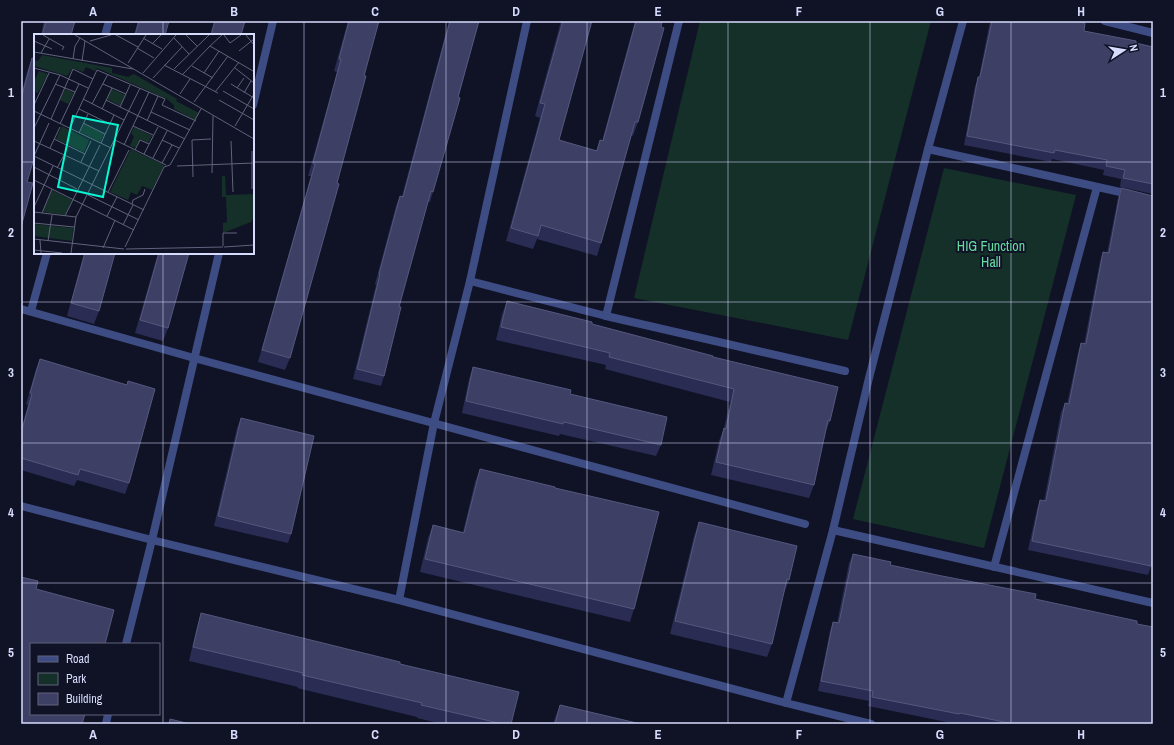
<svg xmlns="http://www.w3.org/2000/svg" width="1174" height="745" font-family="'Archivo Narrow',sans-serif">
  <rect width="100%" height="100%" fill="#101226"/>
  <g fill="#143028">
    <polygon points="700,21 931,21 848,340 634,298"/>
    <polygon points="944,168 1076,195 984,548 853,519"/>
  </g>
  <g fill="none" stroke-linecap="round" stroke-linejoin="round">
    <g stroke="#3d4c83" stroke-width="8">
      <polyline points="1105,21 1153,33"/>
      <polyline points="105,35 109,21"/>
      <polyline points="253,105 273,21"/>
      <polyline points="928,149 1129,194"/>
      <polyline points="470,281 606,316 845,371"/>
      <polyline points="21,309 194,358 805,524"/>
      <polyline points="31,311 47,253"/>
      <polyline points="606,316 679,21"/>
      <polyline points="21,506 152,540 399,600 786,703 871,724"/>
      <polyline points="833,530 1153,603"/>
      <polyline points="994,567 1097,187"/>
      <polyline points="399,600 434,423 470,281 527,21"/>
      <polyline points="126,644 152,540 219,253"/>
      <polyline points="786,703 833,530 869,378 928,149 963,21"/>
      <polyline points="106,724 108,714"/>
    </g>
  </g>
  <g fill="#2a2c53">
    <polygon points="44,21 75,21 71,35 41,35"/>
    <polygon points="138,21 169,21 165,35 134,35"/>
    <polygon points="214,21 245,21 241,35 210,35"/>
    <polygon points="348,21 379,21 364,76 337,183 290,358 285,370 258,362 311,176 308,176 337,72 334,71"/>
    <polygon points="449,21 479,21 433,192 430,202 428,202 399,307 384,376 381,386 353,379 376,285 375,284 396,206 400,196 402,196"/>
    <polygon points="561,21 592,21 559,140 596,151 600,140 602,141 635,21 662,21 638,122 633,136 631,135 601,243 597,256 537,239 533,249 506,241 540,118 535,116"/>
    <polygon points="990,21 1075,21 1084,31 1153,47 1153,194 1120,187 1121,179 1103,175 1104,170 1052,159 1051,162 964,145 975,86 979,77"/>
    <polygon points="35,55 35,155 27,182 21,227 21,95 27,72 32,58 34,59"/>
    <polygon points="1121,188 1151,566 1148,575 1028,550 1037,509 1040,500 1044,501 1061,412 1065,403 1067,404 1078,353 1081,343 1084,344 1100,261 1103,252 1107,253 1118,198"/>
    <polygon points="84,253 115,253 99,311 94,324 67,316"/>
    <polygon points="158,253 189,253 168,328 163,341 135,333"/>
    <polygon points="507,301 713,357 830,421 825,433 814,485 809,498 711,475 719,441 724,428 730,402 605,369 606,365 496,340 502,314"/>
    <polygon points="40,359 129,483 125,494 77,480 74,486 21,470 21,430 28,405 26,404 36,369"/>
    <polygon points="473,367 570,394 661,445 656,456 560,434 559,436 462,413 469,379"/>
    <polygon points="241,418 291,534 288,543 214,526 237,428"/>
    <polygon points="480,469 555,488 634,609 630,622 420,572 428,538 433,525 463,532 475,482"/>
    <polygon points="699,522 789,580 784,593 772,644 767,657 670,634 694,536"/>
    <polygon points="853,554 890,565 1137,624 1153,724 967,724 956,722 956,724 868,706 869,701 818,691 830,631 833,622 837,623 849,563"/>
    <polygon points="201,613 511,724 442,724 417,718 417,717 297,688 298,687 189,661 197,627"/>
    <polygon points="560,705 641,724 553,724 555,718"/>
  </g>
  <g fill="#3d3f65" stroke="#55587d">
    <polygon points="46,21 75,21 71,35 42,35"/>
    <polygon points="139,21 169,21 165,35 135,35"/>
    <polygon points="215,21 245,21 241,35 211,35"/>
    <polygon points="349,21 379,21 364,76 366,76 337,183 339,184 290,358 262,350 315,164 313,163 341,59 339,59"/>
    <polygon points="450,21 479,21 458,97 460,98 433,192 431,191 399,307 401,307 384,376 357,369 380,274 379,274 400,196 403,197"/>
    <polygon points="563,21 592,21 559,140 597,151 600,140 603,141 636,21 662,21 661,27 664,28 638,122 635,122 601,243 541,225 538,236 511,228 545,104 540,103"/>
    <polygon points="992,21 1075,21 1085,23 1084,31 1136,41 1136,43 1153,47 1153,184 1123,178 1125,170 1106,166 1107,160 1055,150 1054,153 967,136 978,77 980,77"/>
    <polygon points="32,58 35,59 35,155 27,182 33,183 21,227 21,99"/>
    <polygon points="1121,188 1153,196 1153,558 1151,566 1032,541 1040,500 1046,501 1065,403 1069,404 1081,343 1086,344 1103,252 1109,253"/>
    <polygon points="85,253 115,253 99,311 71,303"/>
    <polygon points="159,253 189,253 168,328 140,320"/>
    <polygon points="507,301 592,322 592,324 713,356 713,357 838,387 830,421 828,420 814,485 716,462 724,428 726,429 734,389 609,357 610,353 501,327"/>
    <polygon points="40,359 127,385 128,381 155,389 129,483 80,469 78,475 21,458 21,433 32,394 30,393"/>
    <polygon points="473,367 571,390 570,394 667,417 661,445 564,422 563,424 466,401"/>
    <polygon points="241,418 314,436 291,534 218,516"/>
    <polygon points="480,469 555,487 555,488 659,512 634,609 425,559 433,525 464,533"/>
    <polygon points="699,522 797,546 789,580 787,579 772,644 675,621"/>
    <polygon points="853,554 891,562 890,565 942,576 1036,594 1035,599 1137,621 1137,624 1153,627 1153,724 1014,724 960,713 959,714 872,697 873,691 821,681 833,622 839,623"/>
    <polygon points="21,577 38,581 36,589 114,610 105,644 31,644 31,714 85,714 82,724 21,724"/>
    <polygon points="201,613 400,662 400,664 519,692 511,724 503,724 421,705 422,703 302,675 303,673 193,647"/>
    <polygon points="560,705 641,724 555,724"/>
    <polygon points="170,719 190,724 169,724"/>
  </g>
  <path fill="none" stroke="#d7dcfd" stroke-width="1" stroke-opacity="0.55" d="M163,21V35M304,21V724M446,21V724M587,21V724M728,21V724M870,21V724M1011,21V724M21,162H35M253,162H1153M163,253V724M21,302H1153M21,443H1153M21,583H1153"/>
  <g text-anchor="middle" stroke-width="4" stroke-linejoin="round" paint-order="stroke">
    <g font-size="14" fill="#65dba0" stroke="#101226">
      <text x="991" y="251">HIG Function<tspan x="991" dy="16">Hall</tspan></text>
    </g>
  </g>
  <g transform="translate(34 34)">
    <rect width="220" height="220" fill="#101226"/>
    <path d="M8,21L78,34V39L94,43L100,40L143,65L142,67L165,79L161,86L140,75V71L133,65L63,34L61,37L52,33L49,38L39,34L33,42L0,32V26L4,27ZM5,37L14,40L4,59L0,58V47ZM31,55L40,59L34,70L26,66ZM78,55L91,61L86,72L73,65ZM50,90L70,100L66,108L46,98ZM28,92L55,106L50,118L22,105ZM100,93L118,102L114,109L106,105L101,114L96,112L100,102L97,100ZM97,115L130,131L118,156L108,152L103,161L97,158L94,166L76,158ZM188,142H191L192,161L220,160V183L217,188L189,199V189L193,188L192,163H188ZM18,156L38,166L31,181L9,178ZM0,190L39,194L38,207L0,202Z" fill="#143028"/>
    <path fill="none" stroke="#60637c" stroke-width="1" d="M9,1L30,13L28,16M41,1L220,105M82,1L104,13M152,1L163,12M188,1L176,12L219,37M190,1L196,9L207,1M212,1L220,11M109,4L128,15M140,4L155,20M0,7L18,15M56,7L77,1M118,10L127,1M103,14L120,24M205,17L220,5M0,18L99,35M7,19L15,5M39,25L41,12L46,4M48,27L51,7M94,29L112,1M130,31L184,59M158,32L179,44M0,34L26,41L54,54M201,34L220,49M140,35L175,1M109,39L142,1M170,39L185,17M149,40L176,12M119,44L148,13M21,50L41,58M69,50L92,60M197,50L220,64M203,54L210,44M189,57L220,75M181,58L205,28M210,59L217,47M146,60L156,45M49,65L90,86M72,66L151,105M185,66L220,86M160,68L194,22M58,70L74,40M0,71L15,39M86,73L96,51M45,75L76,90M68,75L78,54M0,77L77,114M117,78L156,96M17,85L39,35L59,45M113,87L124,62M49,89L71,100M26,90L45,50M99,92L119,101M201,92L220,60M0,94L26,41M36,94L63,36L131,65L128,71L162,87M45,99L54,80M20,105L51,120M81,106L132,131M128,106L145,114M0,107L65,137M197,107L199,158M67,109L80,81M90,111L115,58M16,114L26,93M101,116L106,106L115,110M218,117V155M110,120L124,93M0,122L110,176M0,122L15,89M119,124L133,97M47,128L57,107M128,129L138,111M143,132L220,129M0,133L43,155M23,134L30,121M178,139L179,82M159,143L158,106L177,105M0,146L100,196M74,158L95,116M54,161L105,186M98,170L99,166L109,161L111,155M0,173L19,132M0,178L42,183M8,179L18,155M31,182L66,111M73,182L83,163M0,189L40,193M89,191L99,171M0,205L90,215M6,206L7,219M14,207L18,181M189,212V199H203M91,213L130,133L136,131L167,75M190,213L220,211M69,214L81,186M92,215L189,213M0,216L28,219M37,219L42,183L106,54"/>
    <path fill="#0bf5d2" fill-opacity="0.15" stroke="#0bf5d2" stroke-width="2" d="M39,82L84,91L69,163L24,153Z"/>
    <rect width="220" height="220" fill="none" stroke="#d7dcfd" stroke-width="2"/>
  </g>
  <rect width="1174" height="745" fill="none" stroke="#101226" stroke-width="44"/>
  <rect x="30" y="643" width="130" height="72" fill="#101226" stroke="#60637c"/>
  <rect x="38" y="656" width="20" height="6" fill="#3d4c83" stroke="#60637c"/>
  <text x="66" y="663" font-size="12" fill="#d7dcfd">Road</text>
  <rect x="38" y="673" width="20" height="12" fill="#143028" stroke="#60637c"/>
  <text x="66" y="683" font-size="12" fill="#d7dcfd">Park</text>
  <rect x="38" y="693" width="20" height="12" fill="#3d3f65" stroke="#60637c"/>
  <text x="66" y="703" font-size="12" fill="#d7dcfd">Building</text>
  <g transform="translate(1124 50) rotate(78)" stroke="#101226" stroke-width="3" paint-order="stroke">
  <path d="M0-3L7 15L0 10L-7 15Z" fill="#d7dcfd"/>
  <text y="-6" font-size="11" font-weight="bold" text-anchor="middle" fill="#d7dcfd">N</text>
  </g>
  <rect x="22" y="22" width="1130" height="701" fill="none" stroke="#d7dcfd" stroke-width="1.5"/>
  <g font-size="13" text-anchor="middle" font-weight="bold" fill="#d7dcfd">
    <text x="93" y="16">A</text>
    <text x="234" y="16">B</text>
    <text x="375" y="16">C</text>
    <text x="516" y="16">D</text>
    <text x="658" y="16">E</text>
    <text x="799" y="16">F</text>
    <text x="940" y="16">G</text>
    <text x="1081" y="16">H</text>
    <text x="11" y="97">1</text>
    <text x="1163" y="97">1</text>
    <text x="11" y="237">2</text>
    <text x="1163" y="237">2</text>
    <text x="11" y="377">3</text>
    <text x="1163" y="377">3</text>
    <text x="11" y="517">4</text>
    <text x="1163" y="517">4</text>
    <text x="11" y="657">5</text>
    <text x="1163" y="657">5</text>
    <text x="93" y="739">A</text>
    <text x="234" y="739">B</text>
    <text x="375" y="739">C</text>
    <text x="516" y="739">D</text>
    <text x="658" y="739">E</text>
    <text x="799" y="739">F</text>
    <text x="940" y="739">G</text>
    <text x="1081" y="739">H</text>
  </g>
</svg>
